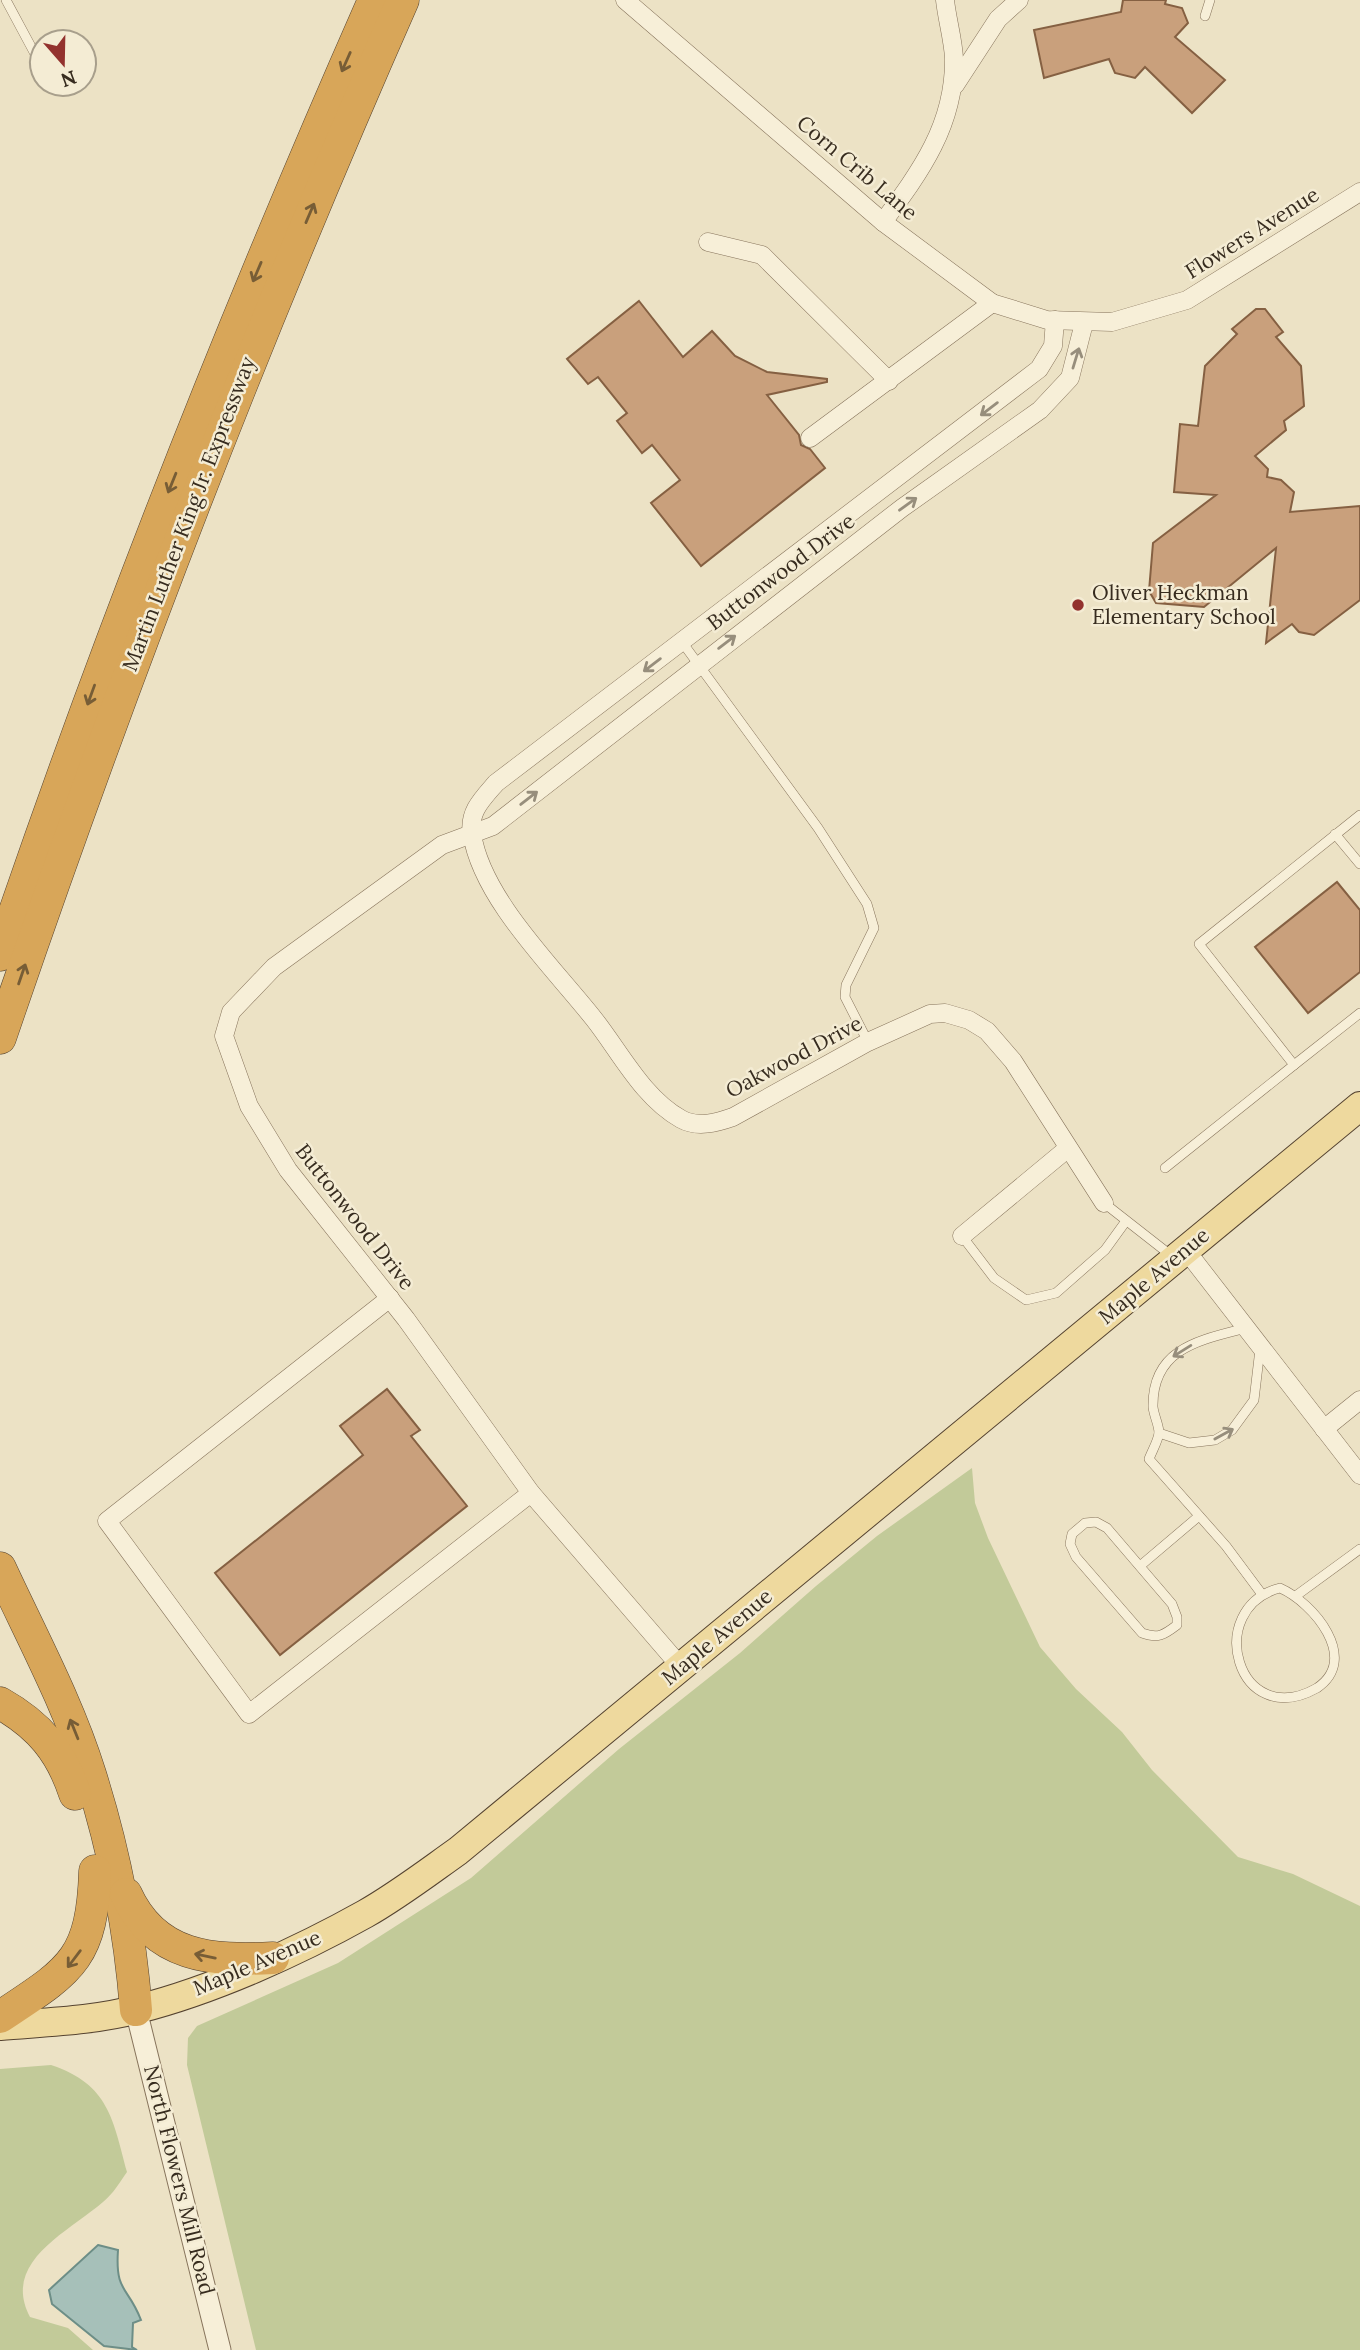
<svg xmlns="http://www.w3.org/2000/svg" width="1360" height="2350" font-family="Lora,serif">
  <rect width="100%" height="100%" fill="#ece2c5"/>
  <g fill="#c2ca99">
    <polygon points="972,1468 975,1503 988,1538 1040,1647 1076,1689 1122,1732 1152,1770 1238,1857 1293,1874 1360,1906 1360,2350 256,2350 187,2065 188,2038 197,2026 338,1963 471,1878 619,1749 740,1653 816,1586 877,1536"/>
    <path d="M51,2065C109,2084 113,2120 127,2172C120,2182 113,2194 103,2202C67,2233 1,2262 30,2317L68,2328L93,2350H0V2069Z"/>
  </g>
  <path fill="#a6c0b9" stroke="#6d8e87" stroke-width="2" d="M98,2245L118,2250C115,2293 128,2286 141,2320L133,2323L132,2347L137,2350L104,2346L52,2304L49,2290Z"/>
  <g fill="#c9a07c" stroke="#856042" stroke-width="2">
    <polygon points="1123,0 1166,0 1165,4 1182,8 1188,23 1175,37 1225,80 1192,113 1145,67 1135,78 1115,73 1109,59 1044,78 1034,30 1121,12"/>
    <polygon points="639,301 683,357 712,331 735,356 767,372 827,379 827,382 767,395 799,435 801,445 810,449 825,468 701,566 651,503 680,480 652,445 642,453 617,421 627,413 598,377 588,384 567,359"/>
    <polygon points="1256,309 1265,309 1283,332 1276,337 1301,366 1304,406 1284,421 1286,430 1255,456 1268,469 1267,477 1281,480 1294,492 1290,512 1360,506 1360,600 1314,635 1299,632 1292,624 1266,643 1276,548 1204,607 1156,603 1149,591 1153,543 1216,495 1174,492 1180,424 1198,426 1205,366 1237,334 1232,329"/>
    <polygon points="1337,882 1360,910 1360,972 1308,1013 1255,947"/>
    <polygon points="387,1389 420,1430 411,1436 467,1506 280,1655 215,1573 363,1455 340,1426"/>
  </g>
  <g fill="none" stroke-linecap="round" stroke-linejoin="round">
    <defs>
      <g id="service">
        <polyline points="6,0 35,54"/>
        <polyline points="1205,16 1210,0"/>
        <polyline points="682,642 818,828 867,904 874,928 846,985 845,997 868,1042"/>
        <polyline points="1335,834 1360,864"/>
        <polyline points="1294,1065 1360,1013"/>
        <polyline points="1165,1168 1294,1065 1199,944 1360,815"/>
        <polyline points="1104,1203 1173,1257"/>
        <polyline points="962,1236 994,1278 1026,1300 1056,1293 1105,1250 1126,1221"/>
        <path d="M1246,1328C1200,1340 1152,1348 1153,1407C1154,1416 1159,1425 1159,1433C1158,1441 1152,1451 1149,1459L1226,1546L1261,1593"/>
        <polyline points="1159,1433 1189,1443 1215,1440 1232,1430 1254,1400 1260,1349"/>
        <path d="M1096,1522L1107,1528L1172,1604L1177,1617V1625C1164,1635 1158,1639 1142,1633L1076,1557L1070,1544L1072,1534L1085,1523Z"/>
        <polyline points="1140,1566 1199,1516"/>
        <path d="M1280,1588C1314,1603 1360,1659 1317,1688C1237,1733 1203,1608 1280,1588Z"/>
        <polyline points="1297,1595 1360,1549"/>
      </g>
      <g id="minor">
        <polyline points="625,0 883,222 992,303 1047,320 1112,322 1187,300 1360,192"/>
        <polyline points="955,85 998,19 1019,0"/>
        <path d="M883,222C920,172 955,125 954,58C953,39 947,19 945,0"/>
        <polyline points="708,242 762,255 889,381"/>
        <path d="M1055,320L1053,346L1039,369L496,783C483,798 468,812 472,834C482,899 554,968 594,1019C620,1052 643,1098 681,1119C697,1128 716,1123 733,1117L868,1042L930,1014L945,1013L969,1020L987,1031L1013,1061L1104,1203"/>
        <polyline points="810,438 992,303"/>
        <polyline points="962,1236 1067,1149"/>
        <polyline points="1185,1249 1360,1475"/>
        <polyline points="390,1298 107,1521 249,1714 531,1493"/>
        <polyline points="1324,1429 1360,1400"/>
        <polyline points="681,1667 531,1493 406,1319 288,1170 249,1106 224,1036 231,1012 274,967 442,845 493,826 902,508 1040,410 1070,378 1084,323"/>
      </g>
      <polyline id="tertiary" points="136,2010 220,2350"/>
      <path id="primary" d="M0,2026C46,2022 93,2021 138,2009C213,1990 297,1952 365,1914C397,1896 427,1873 458,1851L1360,1106"/>
      <g id="motorway">
        <path d="M0,955C110,631 236,313 374,0"/>
        <path d="M0,1038C120,686 253,340 403,0"/>
        <path d="M0,1568C31,1635 68,1703 90,1774C114,1850 130,1930 136,2010"/>
        <path d="M0,1703C39,1725 61,1751 75,1794"/>
        <path d="M126,1894C155,1958 212,1961 273,1958"/>
        <path d="M0,2017C71,1970 92,1960 95,1871"/>
      </g>
    </defs>
    <use href="#service" stroke="#87745c" stroke-width="10"/>
    <use href="#minor" stroke="#87745c" stroke-width="19"/>
    <use href="#tertiary" stroke="#87745c" stroke-width="23"/>
    <use href="#primary" stroke="#554330" stroke-width="30"/>
    <use href="#motorway" stroke="#554330" stroke-width="33"/>
    <use href="#service" stroke="#f7efd8" stroke-width="9"/>
    <use href="#minor" stroke="#f7efd8" stroke-width="18"/>
    <use href="#tertiary" stroke="#f7efd8" stroke-width="21"/>
    <use href="#primary" stroke="#eed99e" stroke-width="28"/>
    <use href="#motorway" stroke="#d8a659" stroke-width="32"/>
  </g>
  <defs><path id="oneway-shaft" d="M-6 0H5M1.5-3L5.5 0L1.5 3" fill="none" stroke-width="1.6" stroke-linecap="round" stroke-linejoin="round" transform="scale(1.75)"/></defs>
  <g stroke="#775d36">
    <use href="#oneway-shaft" transform="translate(346 62) rotate(114)"/>
    <use href="#oneway-shaft" transform="translate(310 213) rotate(-67)"/>
    <use href="#oneway-shaft" transform="translate(257 272) rotate(113)"/>
    <use href="#oneway-shaft" transform="translate(172 483) rotate(112)"/>
    <use href="#oneway-shaft" transform="translate(91 695) rotate(110)"/>
    <use href="#oneway-shaft" transform="translate(22 974) rotate(-71)"/>
    <use href="#oneway-shaft" transform="translate(74 1729) rotate(-112)"/>
    <use href="#oneway-shaft" transform="translate(205 1956) rotate(-168)"/>
    <use href="#oneway-shaft" transform="translate(74 1959) rotate(127)"/>
  </g>
  <g stroke="#978e7c">
    <use href="#oneway-shaft" transform="translate(1076 358) rotate(-73)"/>
    <use href="#oneway-shaft" transform="translate(989 409) rotate(143)"/>
    <use href="#oneway-shaft" transform="translate(908 504) rotate(-36)"/>
    <use href="#oneway-shaft" transform="translate(727 642) rotate(-37)"/>
    <use href="#oneway-shaft" transform="translate(652 665) rotate(143)"/>
    <use href="#oneway-shaft" transform="translate(529 798) rotate(-38)"/>
    <use href="#oneway-shaft" transform="translate(1182 1351) rotate(148)"/>
    <use href="#oneway-shaft" transform="translate(1224 1434) rotate(-29)"/>
  </g>
  <circle fill="#93322e" stroke="#f4ecd4" stroke-width="2.5" cx="1078" cy="605" r="7"/>
  <g text-anchor="middle" stroke-width="5" stroke-linejoin="round" paint-order="stroke">
    <g font-size="21" fill="#372c1f" stroke="#f4ecd4">
      <text transform="translate(857 168) rotate(40)" y="7">Corn Crib Lane</text>
      <text transform="translate(1252 233) rotate(-32)" y="7">Flowers Avenue</text>
      <text transform="translate(189 514) rotate(-69)" y="7">Martin Luther King Jr. Expressway</text>
      <text transform="translate(781 572) rotate(-37)" y="7">Buttonwood Drive</text>
      <text transform="translate(794 1057) rotate(-28)" y="7">Oakwood Drive</text>
      <text transform="translate(355 1217) rotate(52)" y="7">Buttonwood Drive</text>
      <text transform="translate(1154 1276) rotate(-40)" y="7">Maple Avenue</text>
      <text transform="translate(717 1637) rotate(-40)" y="7">Maple Avenue</text>
      <text transform="translate(257 1963) rotate(-23)" y="7">Maple Avenue</text>
      <text transform="translate(179 2180) rotate(76)" y="7">North Flowers Mill Road</text>
    </g>
    <g font-size="21" fill="#372c1f" stroke="#f4ecd4" text-anchor="start">
      <text x="1092" y="600">Oliver Heckman<tspan x="1092" dy="24">Elementary School</tspan></text>
    </g>
  </g>
  <g transform="translate(63 63) rotate(160)"><circle r="33" fill="#f4ecd4" stroke="#a89f8c" stroke-width="2"/>
  <path d="M0-5L12 26L0 18L-12 26Z" fill="#93322e"/>
  <text y="-10" font-size="19" font-weight="bold" text-anchor="middle" fill="#372c1f">N</text>
  </g>
</svg>
